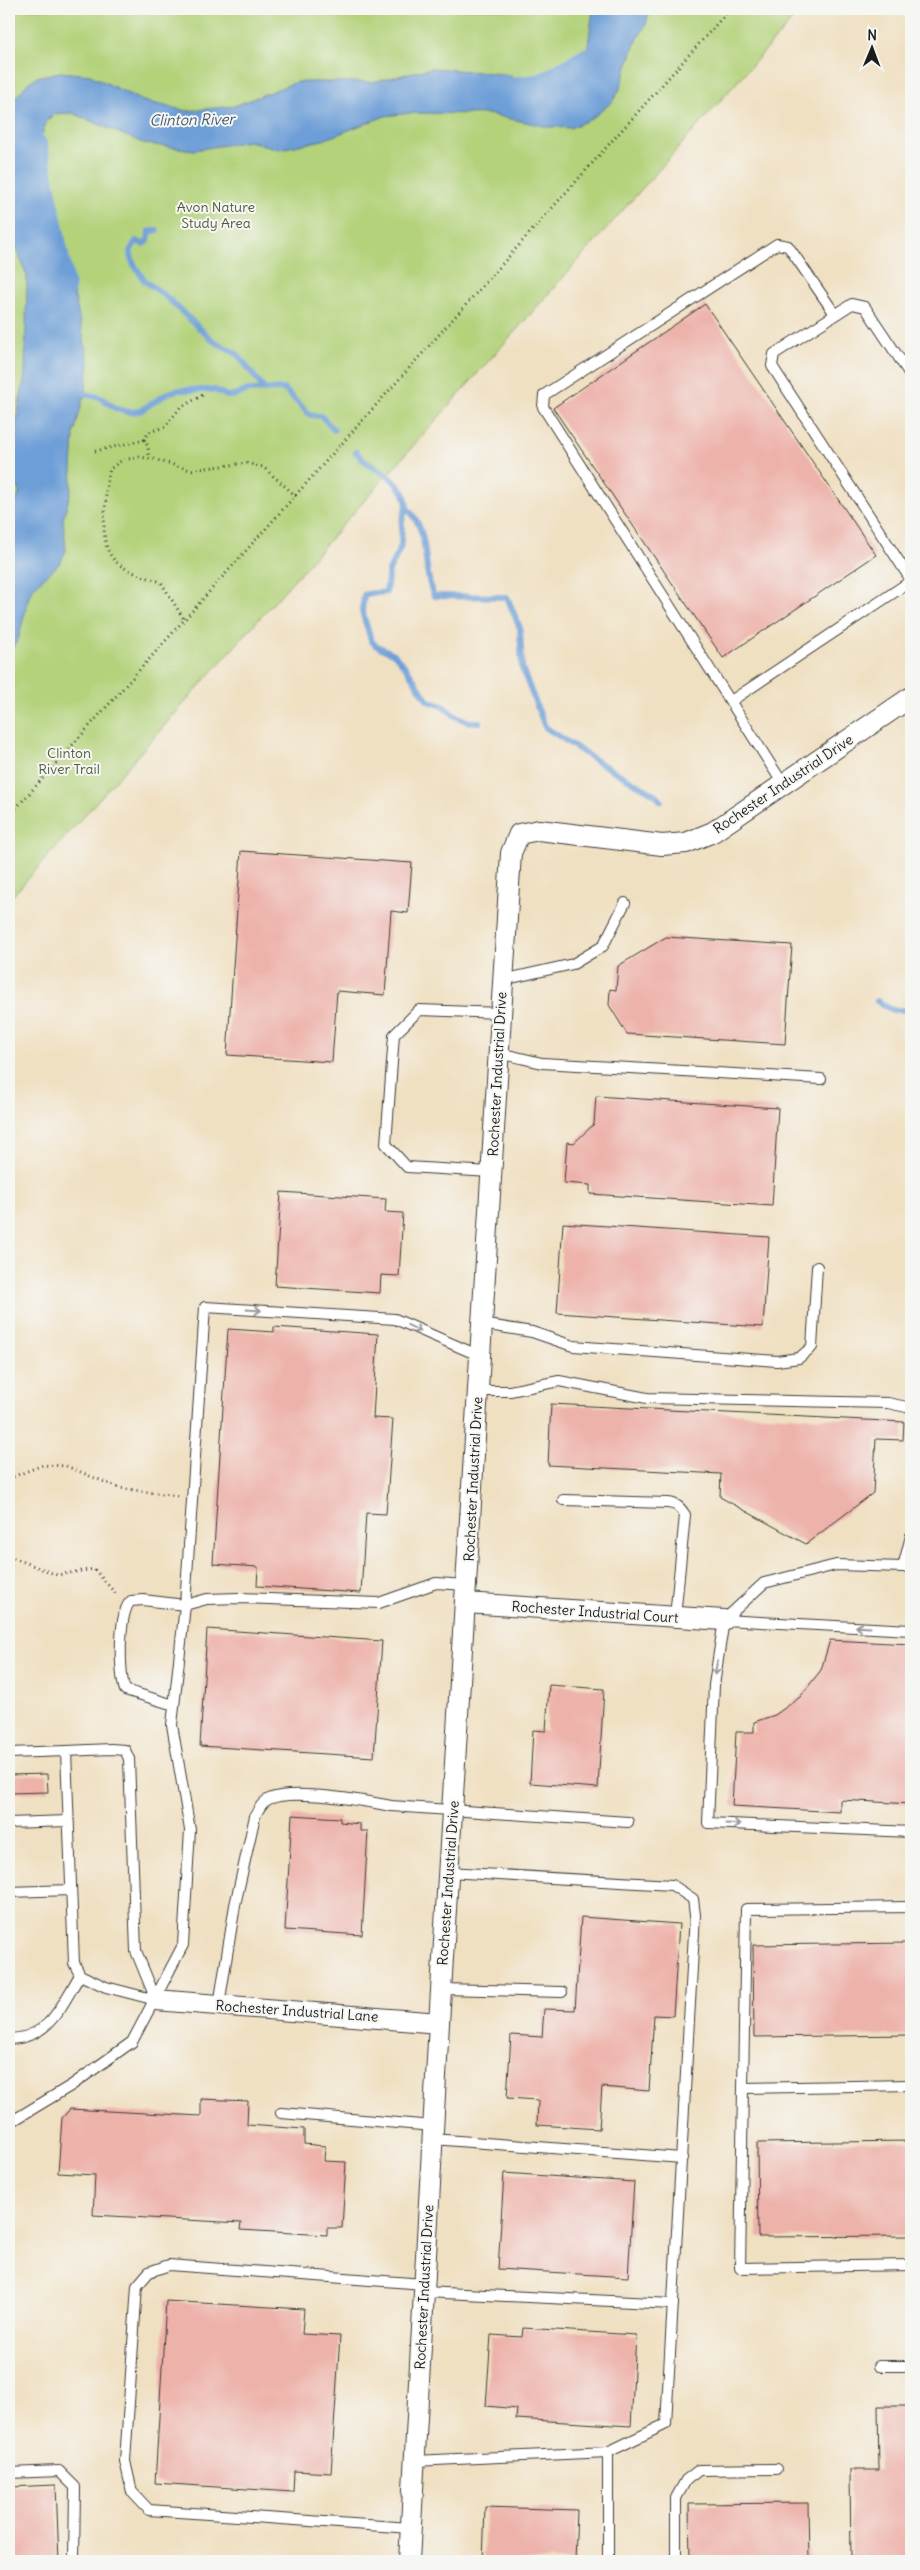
<svg xmlns="http://www.w3.org/2000/svg" width="920" height="2570" font-family="Delius,sans-serif">
  <rect width="100%" height="100%" fill="#f6f6f2"/>
  <filter id="ink" filterUnits="userSpaceOnUse"><feTurbulence type="fractalNoise" baseFrequency=".02" numOctaves="2"/><feDisplacementMap in="SourceGraphic" scale="10" xChannelSelector="R" yChannelSelector="G"/><feConvolveMatrix kernelMatrix="1 2 1 2 8 2 1 2 1" color-interpolation-filters="sRGB"/></filter>
  <filter id="wash" filterUnits="userSpaceOnUse"><feTurbulence type="fractalNoise" baseFrequency=".0096" numOctaves="4" result="noise"/><feDisplacementMap in="SourceGraphic" scale="20" xChannelSelector="R" yChannelSelector="G"/><feGaussianBlur stdDeviation="1.12" result="paint"/><feColorMatrix in="noise" values="0 0 0 0 0 0 0 0 0 0 0 0 0 0 0 0 0 1.4 0 .05"/><feComposite in="paint" operator="in"/></filter>
  <g filter="url(#wash)">
    <rect width="100%" height="100%" fill="#f0e0c2"/>
    <polygon fill="#b3d27a" stroke="#68774b" points="9,9 802,9 9,900"/>
    <polygon fill="#6d9ed7" stroke="#445d7a" points="593,9 650,9 646,24 634,46 619,91 612,102 591,119 570,128 548,127 488,114 411,113 385,116 323,140 290,147 279,149 249,141 195,150 145,144 72,113 54,114 47,121 37,147 43,225 60,259 74,294 89,363 86,387 74,434 71,490 63,519 66,550 60,563 34,587 29,596 18,640 9,652 9,515 19,495 19,489 12,480 9,462 25,374 27,276 9,228 9,105 29,82 37,77 60,72 90,75 143,101 187,111 234,106 296,82 373,82 432,68 504,74 532,84 552,87 562,84 577,75 586,60"/>
    <g fill="none" stroke-linecap="round" stroke-linejoin="round">
      <g stroke="#6d9ed7" stroke-width="6">
        <polyline points="157,230 149,232 148,241 143,244 136,241 130,251 133,263 145,281 163,294 212,340 237,354 265,390"/>
        <polyline points="84,394 99,397 117,409 129,412 140,411 168,393 178,390 215,390 227,396 237,395 248,390 284,389 310,415 321,416 334,430"/>
        <path d="M356,452L363,460L392,479L404,493L407,504L402,521L401,546L389,571L386,592C378,594 371,592 364,595L362,611L371,640L375,645L394,654L407,669L428,701L443,706L455,716L469,722H479"/>
        <path d="M406,507C432,531 421,569 434,596L507,597L520,628L522,668L545,727L598,762L656,795L661,801"/>
        <polyline points="877,1001 892,1010 911,1010"/>
      </g>
      <g stroke="#6d9ed7" stroke-width="36">
        <polyline points="504,96 544,91 605,57 617,9"/>
        <polyline points="30,148 57,287"/>
      </g>
    </g>
    <g id="blocks">
      <g fill="#edb2aa">
        <polygon points="705,304 876,555 723,658 553,408"/>
        <polygon points="241,851 412,863 408,913 391,911 385,995 337,991 332,1062 227,1055"/>
        <polygon points="666,937 792,945 785,1044 627,1034 609,1005 610,989 616,990 618,966"/>
        <polygon points="596,1096 778,1108 772,1206 590,1194 590,1185 564,1183 567,1142 574,1143 594,1124"/>
        <polygon points="281,1192 386,1199 385,1212 403,1213 399,1276 381,1275 380,1293 275,1286"/>
        <polygon points="563,1223 769,1237 763,1327 557,1313"/>
        <polygon points="274,1327 378,1334 373,1418 393,1419 386,1514 366,1513 361,1593 257,1586 258,1567 213,1564 228,1329 274,1332"/>
        <polygon points="551,1404 904,1422 903,1440 876,1439 873,1493 806,1544 720,1497 721,1474 548,1465"/>
        <polygon points="207,1629 382,1641 374,1757 200,1746"/>
        <polygon points="830,1640 911,1644 911,1804 840,1800 840,1812 732,1806 736,1732 754,1732 754,1722 775,1715 800,1697 821,1670"/>
        <polygon points="549,1685 604,1689 598,1788 530,1783 533,1730 546,1731"/>
        <polygon points="47,1774 48,1792 9,1793 9,1775"/>
        <polygon points="292,1815 340,1818 340,1822 360,1824 360,1831 368,1831 362,1935 285,1930"/>
        <polygon points="581,1917 679,1924 673,2016 654,2015 649,2091 602,2087 599,2129 537,2125 538,2100 507,2098 511,2035 542,2037 544,2009 575,2010"/>
        <polygon points="911,1943 911,2035 754,2037 753,1945"/>
        <polygon points="201,2099 248,2101 247,2125 304,2129 304,2144 325,2146 324,2161 346,2162 342,2228 327,2228 327,2235 240,2230 241,2223 93,2215 95,2175 58,2173 62,2118 70,2109 201,2116"/>
        <polygon points="911,2141 911,2236 758,2237 757,2143"/>
        <polygon points="504,2173 634,2182 628,2277 498,2269"/>
        <polygon points="166,2301 304,2309 302,2334 340,2336 331,2473 294,2471 293,2492 155,2483"/>
        <polygon points="523,2328 636,2335 631,2426 516,2419 517,2409 486,2406 491,2335 522,2337"/>
        <polygon points="878,2406 911,2406 911,2561 851,2561 850,2470 879,2470"/>
        <polygon points="56,2485 59,2561 9,2561 9,2487"/>
        <polygon points="808,2503 809,2561 690,2561 689,2504"/>
        <polygon points="485,2507 577,2510 575,2561 483,2561"/>
      </g>
    </g>
  </g>
  <g filter="url(#ink)">
    <use href="#blocks" fill-opacity="0" stroke="#3c3935" stroke-width="1"/>
    <g fill="none" stroke-linecap="round" stroke-linejoin="round">
      <defs>
        <g id="service">
          <polyline points="911,376 865,307 852,304 774,354 772,366 911,580"/>
          <polyline points="731,701 911,581"/>
          <polyline points="783,784 543,407 544,395 777,244 788,246 835,314"/>
          <polyline points="503,980 573,964 603,946 625,903"/>
          <polyline points="499,1053 542,1063 821,1079"/>
          <polyline points="491,1172 407,1167 386,1144 394,1035 419,1010 501,1013"/>
          <polyline points="482,1324 532,1332 573,1346 777,1361 799,1358 812,1347 817,1267"/>
          <polyline points="478,1391 510,1391 559,1381 647,1398 888,1403 911,1408"/>
          <path d="M563,1500L668,1503C677,1504 680,1507 685,1515L675,1617"/>
          <polyline points="911,1536 903,1567 836,1565 764,1583 724,1620 714,1685 708,1823 911,1832"/>
          <polyline points="724,1620 911,1630"/>
          <path d="M174,1705L125,1690C119,1675 118,1611 131,1601L143,1600L185,1605L205,1307L395,1319L480,1356"/>
          <polygon points="111,1749 125,1750 129,1759 136,1951 156,2000 106,1987 80,1975 74,1963 66,1751"/>
          <polyline points="9,1753 66,1751"/>
          <polyline points="9,1823 68,1821"/>
          <polyline points="448,1872 672,1885 693,1899 695,1915 666,2424 608,2452 608,2561"/>
          <polyline points="9,1892 71,1890"/>
          <polyline points="911,1907 746,1909 740,2268 911,2265"/>
          <polyline points="441,1989 562,1992"/>
          <path d="M219,2005L235,1905L255,1816C259,1809 261,1803 269,1799C292,1788 366,1801 391,1806L628,1822"/>
          <path d="M9,2039C50,2038 61,2006 80,1975"/>
          <polyline points="744,2088 911,2085"/>
          <polyline points="281,2113 433,2126"/>
          <polyline points="9,2123 72,2085 132,2042 183,1945 190,1830 172,1725 185,1605 207,1599 238,1598 379,1603 436,1583 466,1585"/>
          <polyline points="432,2139 682,2158"/>
          <polyline points="424,2292 673,2304"/>
          <polyline points="879,2366 911,2366"/>
          <polyline points="414,2461 608,2452"/>
          <polyline points="9,2473 59,2471 75,2487 74,2561"/>
          <polyline points="411,2528 149,2510 132,2492 125,2461 137,2286 149,2272 169,2265 424,2284"/>
          <polyline points="676,2561 676,2498 686,2480 699,2470 776,2469"/>
        </g>
        <g id="minor">
          <polyline points="465,1603 724,1620"/>
          <polyline points="156,2000 439,2023"/>
          <polyline points="409,2561 439,2023 511,853 519,834 539,830 662,845 686,843 713,832 911,697"/>
        </g>
      </defs>
      <use href="#service" stroke="#3c3935" stroke-width="12"/>
      <use href="#minor" stroke="#3c3935" stroke-width="22"/>
      <g stroke="#3c3935" stroke-width="3" stroke-dasharray="1 4" stroke-linecap="butt">
        <polyline points="144,440 149,432 165,427 180,408 203,395"/>
        <polyline points="95,451 144,440 148,446 149,458"/>
        <path d="M183,618L161,582C117,568 100,562 105,511C106,497 106,482 110,469L122,460L139,457L154,459L190,470L246,463L263,467L296,496"/>
        <polyline points="9,816 730,9"/>
        <polyline points="9,1475 12,1477 43,1465 66,1466 119,1488 178,1496"/>
        <polyline points="9,1556 57,1575 94,1569 117,1595"/>
      </g>
      <use href="#service" stroke="#fff" stroke-width="10"/>
      <use href="#minor" stroke="#fff" stroke-width="20"/>
    </g>
    <defs><path id="oneway-shaft" d="M-6 0H5M1.5-3L5.5 0L1.5 3" fill="none" stroke-width="1.6" stroke-linecap="round" stroke-linejoin="round" transform="scale(1.25)"/></defs>
    <g stroke="#999">
      <use href="#oneway-shaft" transform="translate(254 1310) rotate(4)"/>
      <use href="#oneway-shaft" transform="translate(414 1328) rotate(24)"/>
      <use href="#oneway-shaft" transform="translate(863 1627) rotate(-177)"/>
      <use href="#oneway-shaft" transform="translate(716 1668) rotate(99)"/>
      <use href="#oneway-shaft" transform="translate(733 1824) rotate(3)"/>
    </g>
  </g>
  <g text-anchor="middle" stroke-width="4" stroke-linejoin="round" paint-order="stroke">
    <g font-size="14" fill="#515c3d" stroke="#f6f6f2">
      <text x="216" y="212">Avon Nature<tspan x="216" dy="16">Study Area</tspan></text>
      <text x="69" y="758">Clinton<tspan x="69" dy="16">River Trail</tspan></text>
    </g>
    <g font-size="14" fill="#1c1c1c" stroke="#f6f6f2">
      <text transform="translate(783 784) rotate(-34)" y="5">Rochester Industrial Drive</text>
      <text transform="translate(497 1074) rotate(-87)" y="5">Rochester Industrial Drive</text>
      <text transform="translate(473 1479) rotate(-87)" y="5">Rochester Industrial Drive</text>
      <text transform="translate(595 1612) rotate(4)" y="5">Rochester Industrial Court</text>
      <text transform="translate(448 1883) rotate(-86)" y="5">Rochester Industrial Drive</text>
      <text transform="translate(297 2011) rotate(4)" y="5">Rochester Industrial Lane</text>
      <text transform="translate(424 2287) rotate(-87)" y="5">Rochester Industrial Drive</text>
    </g>
    <g font-size="15" font-style="italic" fill="#405670" stroke="#f6f6f2">
      <text transform="translate(192 120) rotate(-1)" y="5">Clinton River</text>
    </g>
  </g>
  <rect width="920" height="2570" fill="none" stroke="#f6f6f2" stroke-width="30"/>
  <g transform="translate(872 48) rotate(1)" stroke="#f6f6f2" stroke-width="4" paint-order="stroke">
  <path d="M0-4L9 19L0 12L-9 19Z" fill="#1c1c1c"/>
  <text y="-8" font-size="14" font-weight="bold" text-anchor="middle" fill="#1c1c1c">N</text>
  </g>
</svg>
